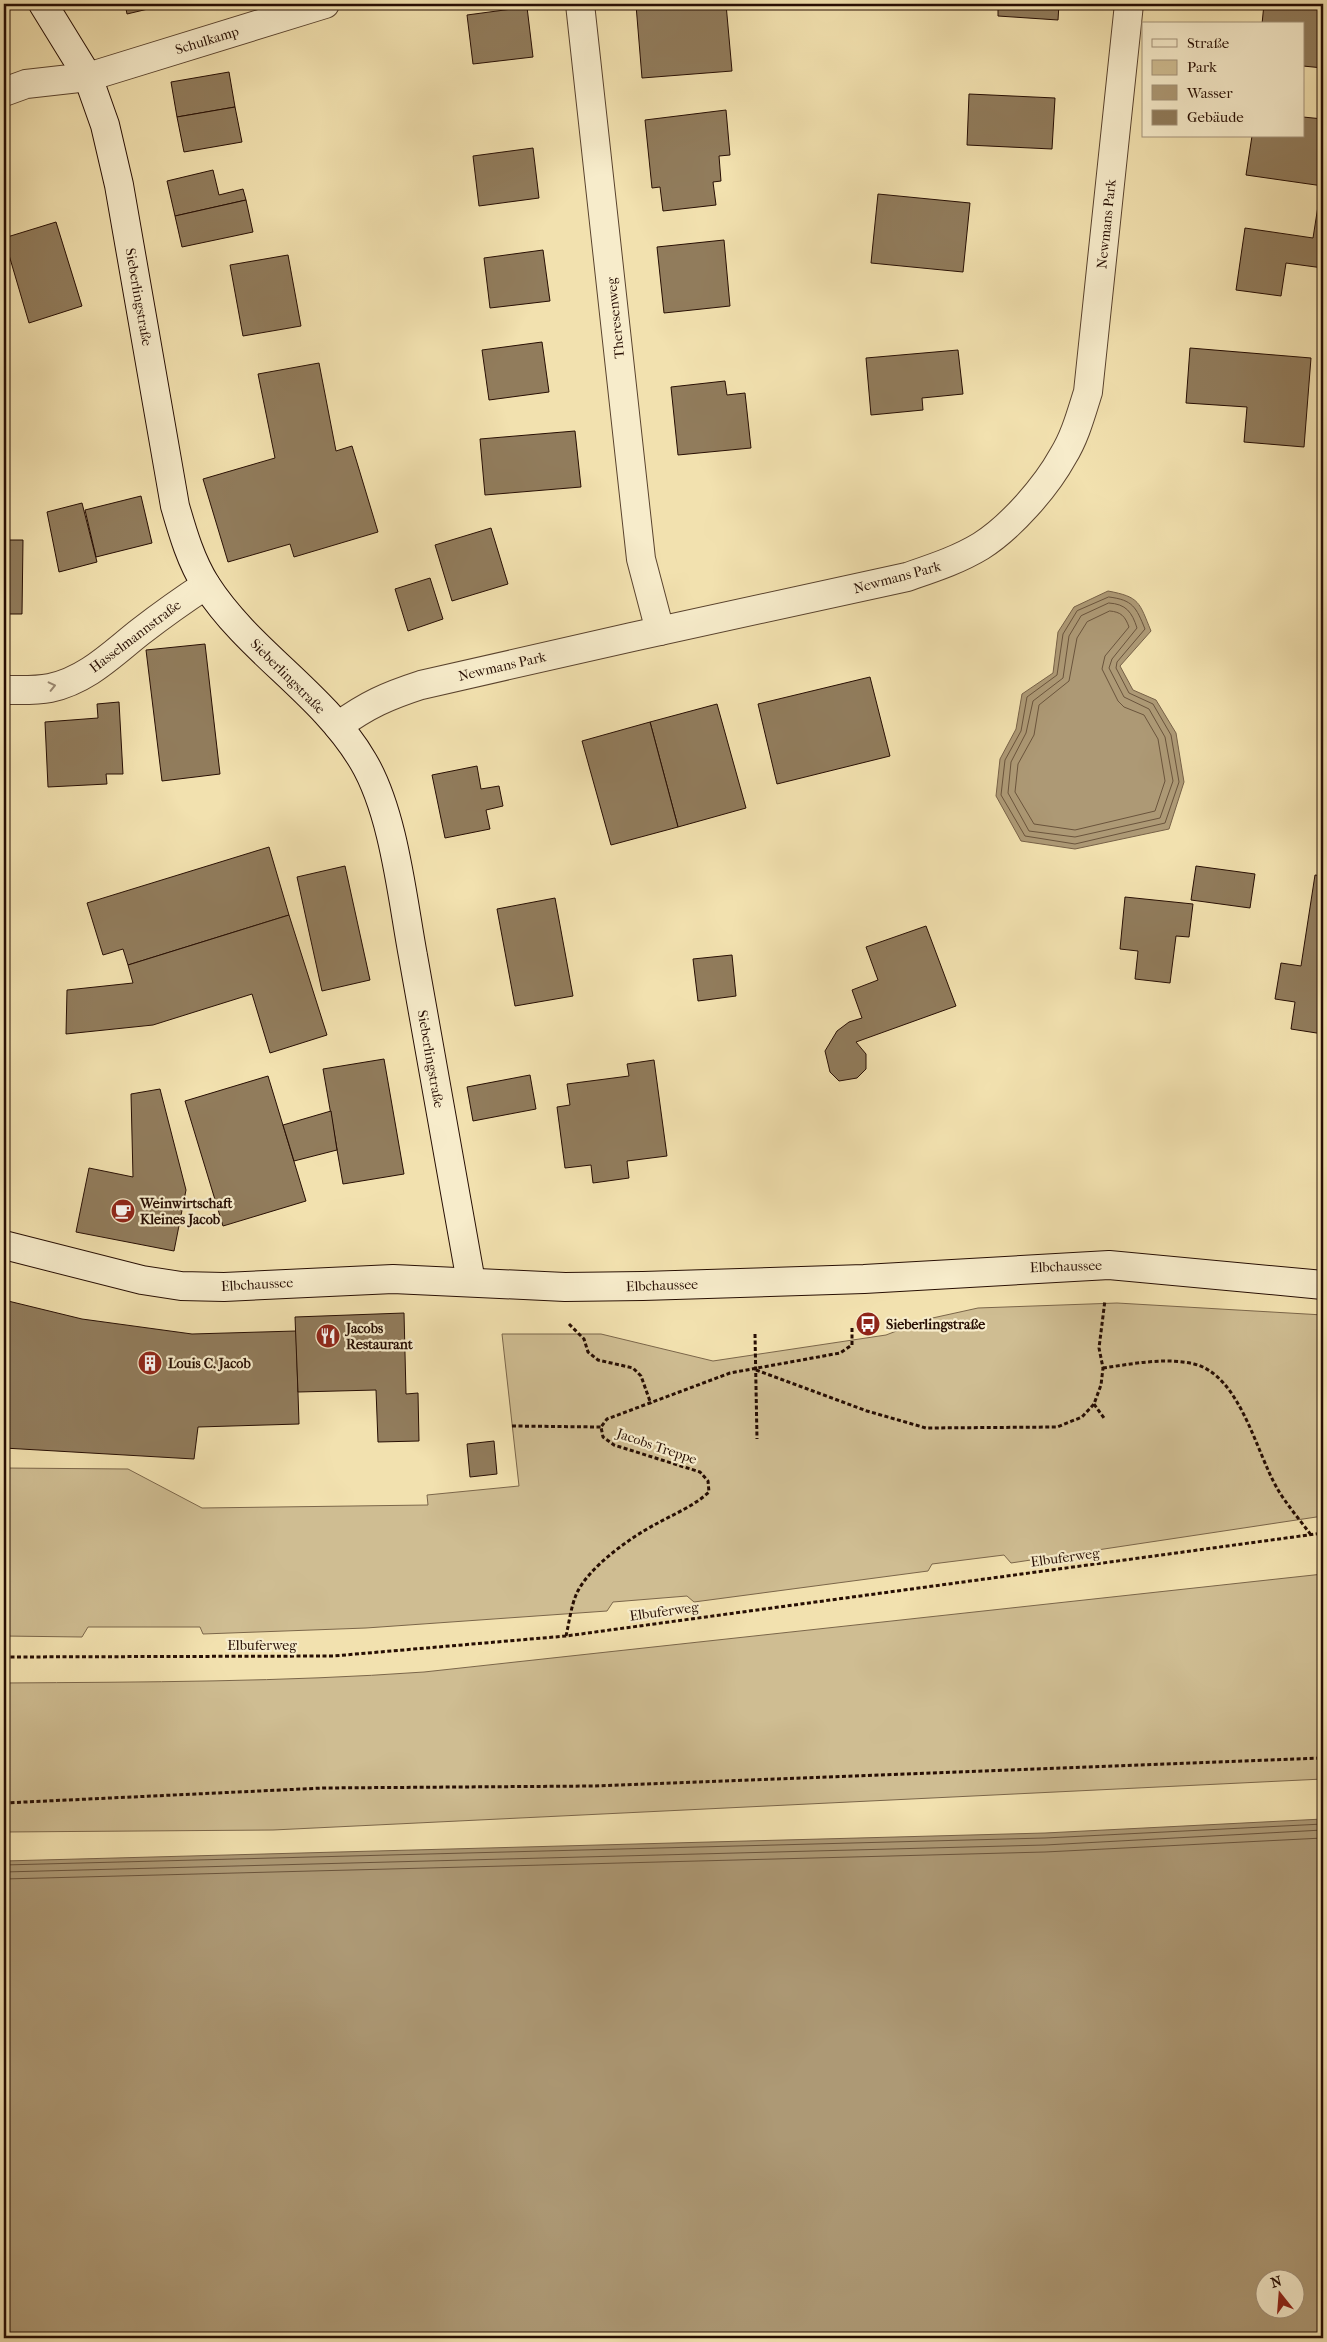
<svg xmlns="http://www.w3.org/2000/svg" width="1327" height="2342" font-family="'IM FELL French Canon',serif">
  <rect width="100%" height="100%" fill="#f2e1af"/>
  <filter id="stains"><feTurbulence type="fractalNoise" baseFrequency=".004" numOctaves="4"/><feColorMatrix values="0 0 0 0 .2 0 0 0 0 .09 0 0 0 0 .02 0 0 0 .5 -.17"/></filter>
  <radialGradient id="worn" r=".72"><stop offset=".6" stop-color="#630" stop-opacity="0"/><stop offset="1" stop-color="#630" stop-opacity=".3"/></radialGradient>
  <g fill="#cfbd92" stroke="#7b664a">
    <polygon points="1117,1303 1323,1315 1323,1516 1011,1563 1004,1555 932,1564 928,1571 694,1602 687,1596 613,1602 607,1611 366,1628 203,1634 200,1627 88,1627 82,1637 4,1636 4,1468 128,1469 202,1508 428,1505 427,1495 519,1486 502,1334 601,1334 713,1361 886,1335 928,1319 978,1308"/>
    <path d="M1323,1574V1779L273,1830L4,1832V1683C144,1682 284,1682 424,1672Z"/>
  </g>
  <g fill="#ad9975" stroke="#776147" fill-rule="evenodd">
    <path d="M1108,591C1140,597 1139,602 1151,631L1120,666L1133,690L1156,700L1176,733L1184,782L1169,829L1075,849L1021,841L996,796L1000,759L1016,729L1022,694L1053,673L1058,632L1074,607Z"/>
    <path d="M1323,1819V2338H4V1861L1045,1833ZM1264,2280H1294V2310H1264Z"/>
  </g>
  <g fill="none" stroke-linecap="round" stroke-linejoin="round">
    <g stroke="#6a543c" stroke-width="1">
      <path d="M1109,597C1133,600 1136,607 1145,629L1117,662L1116,668L1129,693L1153,704L1171,735L1179,782L1165,823L1075,844L1025,836L1001,795L1005,760L1021,731L1027,697L1057,675L1063,634L1077,611Z"/>
      <path d="M1109,603C1126,604 1132,612 1137,628L1112,659L1109,668L1124,697L1149,709L1165,737L1173,781L1160,818L1075,837L1029,831L1008,793L1011,762L1026,733L1033,701L1063,678L1069,636L1081,616Z"/>
      <path d="M1110,611C1121,612 1125,616 1129,627L1105,656L1102,669L1118,701L1124,707L1144,715L1158,739L1165,781L1155,811L1075,830L1034,824L1015,792L1018,764L1034,735L1039,705L1069,681L1077,638L1087,622Z"/>
      <polyline points="4,1865 1045,1838 1323,1824"/>
      <polyline points="4,1872 1045,1845 1323,1830"/>
      <polyline points="4,1879 1045,1852 1323,1838"/>
    </g>
  </g>
  <g fill="#917c5c" stroke="#270e03">
    <polygon points="125,4 169,4 127,14"/>
    <polygon points="726,4 732,71 642,78 636,5"/>
    <polygon points="998,4 1059,4 1058,20 998,16"/>
    <polygon points="1264,4 1323,4 1323,68 1303,66 1303,24 1262,24"/>
    <polygon points="527,7 533,57 473,64 467,15"/>
    <polygon points="229,72 235,107 177,117 171,82"/>
    <polygon points="969,94 1055,98 1052,149 967,145"/>
    <polygon points="235,107 242,142 184,152 177,117"/>
    <polygon points="726,110 730,155 719,156 721,181 713,182 716,205 663,211 660,187 652,188 645,120"/>
    <polygon points="1303,117 1323,119 1323,186 1246,175 1252,136 1303,136"/>
    <polygon points="533,148 539,198 479,206 473,156"/>
    <polygon points="213,170 219,195 243,189 246,200 175,216 167,181"/>
    <polygon points="878,194 970,203 963,272 871,263"/>
    <polygon points="246,200 253,232 182,247 175,216"/>
    <polygon points="1318,206 1323,207 1323,268 1286,263 1281,296 1236,290 1245,228 1313,238"/>
    <polygon points="56,222 82,306 29,323 4,238"/>
    <polygon points="724,240 730,306 664,313 657,247"/>
    <polygon points="543,250 550,301 490,308 484,258"/>
    <polygon points="288,255 301,326 243,336 230,265"/>
    <polygon points="542,342 549,392 489,400 482,350"/>
    <polygon points="1190,348 1311,358 1304,447 1244,442 1247,407 1186,403"/>
    <polygon points="958,350 963,394 922,398 923,410 871,415 866,358"/>
    <polygon points="319,363 336,451 352,446 378,532 294,557 290,544 228,562 203,479 275,458 258,374"/>
    <polygon points="725,381 727,395 745,393 751,448 678,455 671,387"/>
    <polygon points="575,431 581,487 485,495 480,439"/>
    <polygon points="141,496 152,543 96,557 85,510"/>
    <polygon points="82,503 97,562 59,572 47,512"/>
    <polygon points="491,528 508,584 452,601 435,545"/>
    <polygon points="4,540 23,540 22,614 4,614"/>
    <polygon points="430,578 443,619 408,631 395,589"/>
    <polygon points="205,644 220,774 162,781 146,650"/>
    <polygon points="870,677 890,756 777,784 758,704"/>
    <polygon points="119,702 123,774 106,774 107,784 48,787 45,722 98,718 97,704"/>
    <polygon points="717,704 746,808 678,827 650,722"/>
    <polygon points="650,722 678,827 611,845 582,741"/>
    <polygon points="477,766 481,789 499,786 503,806 486,810 490,829 445,838 432,775"/>
    <polygon points="269,847 289,915 128,965 123,949 103,955 87,903"/>
    <polygon points="345,866 370,980 322,991 297,877"/>
    <polygon points="1196,866 1255,874 1250,908 1191,900"/>
    <polygon points="1315,875 1323,876 1323,1034 1291,1029 1295,1002 1275,999 1281,963 1301,966"/>
    <polygon points="1125,897 1193,904 1189,937 1176,936 1170,983 1135,979 1138,951 1120,949"/>
    <polygon points="555,898 573,996 515,1006 497,909"/>
    <polygon points="289,915 327,1035 270,1053 252,994 153,1025 66,1034 67,990 133,983 128,965"/>
    <polygon points="926,926 956,1006 856,1042 866,1054 866,1069 857,1078 839,1081 830,1072 825,1051 837,1031 849,1022 862,1018 852,990 878,980 866,947"/>
    <polygon points="732,955 736,996 698,1001 693,959"/>
    <polygon points="384,1059 404,1174 343,1184 323,1069"/>
    <polygon points="654,1060 667,1156 627,1161 629,1178 593,1183 591,1165 565,1168 557,1107 570,1105 567,1084 629,1076 627,1064"/>
    <polygon points="530,1075 536,1109 473,1121 467,1087"/>
    <polygon points="268,1076 306,1201 223,1226 185,1101"/>
    <polygon points="160,1089 186,1190 174,1251 76,1232 89,1168 133,1177 131,1094"/>
    <polygon points="331,1111 337,1150 294,1161 283,1125"/>
    <polygon points="4,1300 82,1319 192,1334 296,1331 299,1424 198,1427 194,1459 4,1448"/>
    <polygon points="404,1313 406,1394 418,1393 419,1441 378,1442 376,1390 298,1392 295,1317"/>
    <polygon points="494,1441 497,1474 470,1477 467,1444"/>
  </g>
  <g fill="none" stroke-linecap="round" stroke-linejoin="round">
    <defs>
      <g id="street">
        <polyline points="580,4 641,559 660,631"/>
        <polyline points="4,92 26,84 88,77 325,4"/>
        <path d="M4,690C19,690 35,691 50,688C87,680 112,654 140,632C162,615 183,600 206,585"/>
        <path d="M338,726C367,705 387,696 421,685L632,637L907,577C933,568 958,560 981,546C1011,527 1046,487 1063,456C1075,437 1081,414 1088,392L1129,4"/>
      </g>
      <g id="secondary">
        <path d="M43,4L88,77L105,125L119,185L175,506C183,534 191,561 206,585C249,652 323,693 363,761C394,813 402,897 413,956C432,1065 451,1174 471,1282"/>
        <polyline points="4,1245 142,1280 181,1286 224,1287 393,1279 565,1287 643,1286 864,1279 1109,1265 1323,1285"/>
      </g>
    </defs>
    <use href="#street" stroke="#5a432e" stroke-width="30"/>
    <use href="#secondary" stroke="#270e03" stroke-width="30"/>
    <g stroke="#270e03" stroke-width="3" stroke-dasharray="4 2.5" stroke-linecap="butt">
      <polyline points="569,1324 584,1339 588,1352 598,1360 633,1368 641,1376 651,1404"/>
      <polyline points="755,1334 757,1439"/>
      <path d="M1103,1368C1132,1364 1165,1357 1194,1364C1240,1375 1256,1452 1277,1488C1286,1504 1300,1520 1311,1535"/>
      <polyline points="756,1370 867,1411 926,1428 1057,1427 1082,1417 1094,1404 1101,1385 1103,1368 1099,1348 1105,1300"/>
      <polyline points="1094,1404 1104,1418"/>
      <polyline points="512,1426 601,1427"/>
      <path d="M566,1636C569,1623 571,1607 576,1595C587,1568 631,1537 656,1524C674,1514 694,1506 709,1492L708,1481L700,1472L614,1445L603,1437L601,1427L607,1419L730,1373L840,1353L852,1345V1326"/>
      <polyline points="4,1657 333,1656 566,1636 1323,1533"/>
      <polyline points="4,1803 323,1788 594,1786 1323,1758"/>
    </g>
    <use href="#street" stroke="#f7eccb" stroke-width="28"/>
    <use href="#secondary" stroke="#f7eccb" stroke-width="28"/>
  </g>
  <defs><path id="oneway-chevron" d="M-2-3.5L2.5 0L-2 3.5" fill="none" stroke-width="1.6" stroke-linecap="round" stroke-linejoin="round" transform="scale(1.25)"/></defs>
  <use stroke="#998871" href="#oneway-chevron" transform="translate(52 686) rotate(-13)"/>
  <defs>
    <symbol id="cafe-disc" viewBox="-11 -11 22 22"><circle r="9.5" fill="#8f2418" stroke="#f7eccb"/><path d="M-5.5-4.5H6V0H3Q3 3.5 0 3.5H-2.5Q-5.5 3.5-5.5 0ZM3-3.2v2h1.7v-2ZM-6 4.5H4V6H-6Z" fill="#fff"/></symbol>
    <symbol id="bus-disc" viewBox="-11 -11 22 22"><circle r="9.5" fill="#8f2418" stroke="#f7eccb"/><path d="M-5-6H5V4H4V6H2V4H-2V6H-4V4H-5ZM-3.5-4V0h7V-4ZM-3.5 1.2v1.5H-2V1.2ZM2 1.2v1.5H3.5V1.2Z" fill="#fff"/></symbol>
    <symbol id="restaurant-disc" viewBox="-11 -11 22 22"><circle r="9.5" fill="#8f2418" stroke="#f7eccb"/><path d="M-5-6h1v4h1v-4h1v4h1v-4h1v5L-1.5 .5V6h-2V.5L-5-1ZM5-6V6H3V1.5H1.5Q1.5-4 5-6Z" fill="#fff"/></symbol>
    <symbol id="building-disc" viewBox="-11 -11 22 22"><circle r="9.5" fill="#8f2418" stroke="#f7eccb"/><path d="M-4-6H4V6H1V3H-1V6H-4ZM-2.5-4.3h1.7v1.8h-1.7ZM.8-4.3h1.7v1.8H.8ZM-2.5-1h1.7V.8h-1.7ZM.8-1h1.7V.8H.8Z" fill="#fff"/></symbol>
  </defs>
  <g fill-rule="evenodd">
    <use href="#cafe-disc" x="109" y="1197" width="28" height="28"/>
    <use href="#bus-disc" x="854" y="1310" width="28" height="28"/>
    <use href="#restaurant-disc" x="314" y="1322" width="28" height="28"/>
    <use href="#building-disc" x="136" y="1349" width="28" height="28"/>
  </g>
  <g text-anchor="middle" stroke-width="4.5" stroke-linejoin="round" paint-order="stroke">
    <g font-size="14" fill="#270e03" stroke="#f7eccb">
      <text transform="translate(207 40) rotate(-17)" y="5">Schulkamp</text>
      <text transform="translate(1106 224) rotate(-84)" y="5">Newmans Park</text>
      <text transform="translate(139 297) rotate(80)" y="5">Sieberlingstraße</text>
      <text transform="translate(615 318) rotate(-96)" y="5">Theresenweg</text>
      <text transform="translate(897 577) rotate(-15)" y="5">Newmans Park</text>
      <text transform="translate(135 636) rotate(-37)" y="5">Hasselmannstraße</text>
      <text transform="translate(502 666) rotate(-13)" y="5">Newmans Park</text>
      <text transform="translate(288 676) rotate(45)" y="5">Sieberlingstraße</text>
      <text transform="translate(431 1059) rotate(80)" y="5">Sieberlingstraße</text>
      <text transform="translate(1066 1266) rotate(-2)" y="5">Elbchaussee</text>
      <text transform="translate(257 1284) rotate(-3)" y="5">Elbchaussee</text>
      <text transform="translate(662 1285) rotate(-2)" y="5">Elbchaussee</text>
      <text transform="translate(657 1446) rotate(19)" y="5">Jacobs Treppe</text>
      <text transform="translate(1065 1557) rotate(-8)" y="5">Elbuferweg</text>
      <text transform="translate(664 1611) rotate(-8)" y="5">Elbuferweg</text>
      <text x="262" y="1650">Elbuferweg</text>
    </g>
    <g font-size="14" font-weight="bold" fill="#270e03" stroke="#f7eccb" text-anchor="start">
      <text x="140" y="1208">Weinwirtschaft<tspan x="140" dy="16">Kleines Jacob</tspan></text>
      <text x="886" y="1329">Sieberlingstraße</text>
      <text x="346" y="1333">Jacobs<tspan x="346" dy="16">Restaurant</tspan></text>
      <text x="168" y="1368">Louis C. Jacob</text>
    </g>
  </g>
  <rect width="1327" height="2342" fill="none" stroke="#f2e1af" stroke-width="20"/>
  <rect x="5" y="5" width="1317" height="2332" fill="none" stroke="#270e03" stroke-width="2.5"/>
  <rect x="10" y="10" width="1307" height="2322" fill="none" stroke="#270e03"/>
  <rect x="1142" y="22" width="162" height="115" fill="#f7eccb" stroke="#a4937b"/>
  <rect x="1152" y="39" width="25" height="8" fill="#f7eccb" stroke="#a4937b"/>
  <text x="1187" y="48" font-size="15" fill="#270e03">Straße</text>
  <rect x="1152" y="60" width="25" height="15" fill="#cfbd92" stroke="#a4937b"/>
  <text x="1187" y="72" font-size="15" fill="#270e03">Park</text>
  <rect x="1152" y="85" width="25" height="15" fill="#ad9975" stroke="#a4937b"/>
  <text x="1187" y="98" font-size="15" fill="#270e03">Wasser</text>
  <rect x="1152" y="110" width="25" height="15" fill="#917c5c" stroke="#a4937b"/>
  <text x="1187" y="122" font-size="15" fill="#270e03">Gebäude</text>
  <g transform="translate(1280 2294) rotate(343)"><circle r="24" fill="#f7eccb" stroke="#a4937b"/>
  <path d="M0-4L9 19L0 12L-9 19Z" fill="#8f2418"/>
  <text y="-8" font-size="14" font-weight="bold" text-anchor="middle" fill="#270e03">N</text>
  </g>
  <rect width="100%" height="100%" filter="url(#stains)"/>
  <rect width="100%" height="100%" fill="url(#worn)"/>
</svg>
